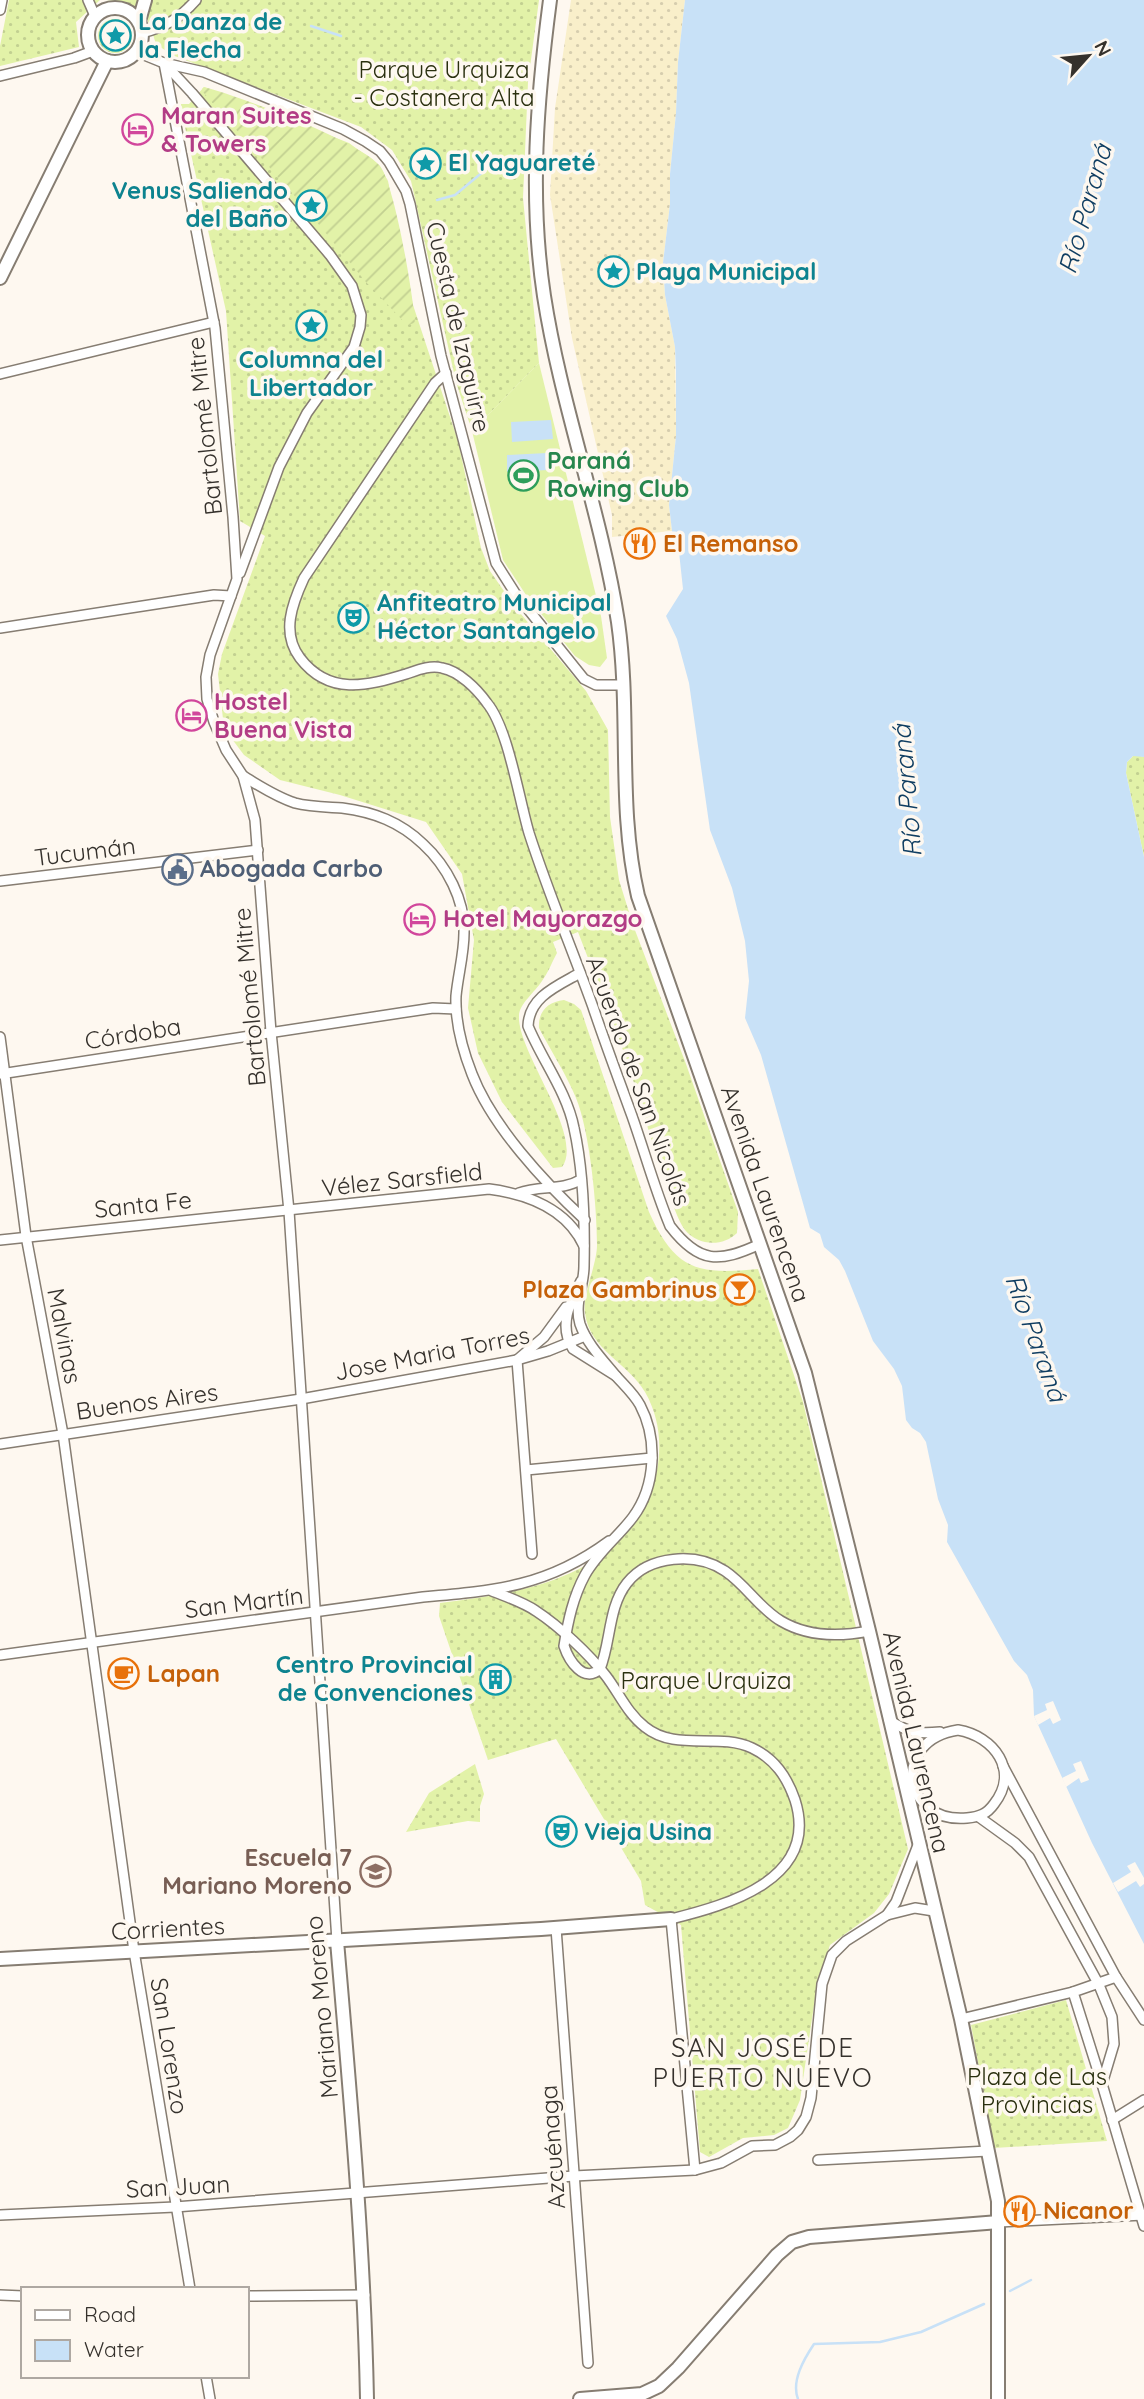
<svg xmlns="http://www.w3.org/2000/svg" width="1144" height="2399" font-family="Quicksand,sans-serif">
  <defs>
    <pattern id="grass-dots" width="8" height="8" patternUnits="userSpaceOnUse" patternTransform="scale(1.75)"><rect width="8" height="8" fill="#e2f2a8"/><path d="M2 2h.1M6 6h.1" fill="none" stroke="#c2d091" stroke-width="1.8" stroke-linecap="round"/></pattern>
    <pattern id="sand-dots" width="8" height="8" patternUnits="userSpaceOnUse" patternTransform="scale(1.75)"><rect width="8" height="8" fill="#f9efca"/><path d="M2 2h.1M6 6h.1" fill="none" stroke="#d6cdae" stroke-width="1.8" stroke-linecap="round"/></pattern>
    <pattern id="garden-furrows" width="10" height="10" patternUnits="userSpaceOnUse" patternTransform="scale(1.75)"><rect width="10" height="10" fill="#e2f2a8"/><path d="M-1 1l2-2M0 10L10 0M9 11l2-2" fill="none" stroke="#c2d091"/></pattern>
  </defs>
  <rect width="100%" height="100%" fill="#fef8f0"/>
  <g fill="url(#grass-dots)">
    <polygon points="9,0 100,0 76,22 79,47 0,66 0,46"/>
    <path d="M106,0H539L528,82L523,198L539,363L472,431L456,382L411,181L392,150L361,127L172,55L156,44C146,10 142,4 106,0Z"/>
    <circle cx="115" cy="36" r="17"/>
    <path d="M204,87L349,143L379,165L388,181L413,305L458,441L481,548L490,571L515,607L586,691L608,730L610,817L619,880L633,925L686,1064L738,1212L737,1233C723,1247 698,1246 685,1230C677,1219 673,1203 668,1191C656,1155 645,1119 634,1083C618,1032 597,982 578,932L553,942L557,953C552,962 548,973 542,981C535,992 519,1004 519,1016C517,1052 585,1136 562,1167L553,1168L502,1102L478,1053L468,1008L474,940L462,874L426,822L340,795L280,780L244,755L232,739L223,719L218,674L222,654L265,536L240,521L226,311L181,109V104H189Z"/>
    <polygon points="1138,755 1144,757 1144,857 1126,773 1127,762 1133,756"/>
    <path d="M564,1000L574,1004L581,1010L649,1212C675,1270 697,1275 758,1269L803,1402L908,1849L889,1894L874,1913L830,1945L818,1978L800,2100L788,2128L774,2135L743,2138L709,2157L700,2152L681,1925L645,1905L641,1881L556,1739L488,1760L439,1616L440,1603C526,1593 629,1575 655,1479C663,1449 660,1418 645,1392C628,1363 589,1349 585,1313C582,1295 597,1265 597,1245C597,1207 590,1132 576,1098C566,1074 551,1051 539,1028C538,1011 548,1002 564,1000Z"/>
    <polygon points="475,1764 484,1794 480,1806 480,1822 468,1821 406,1832 429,1793"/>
    <polygon points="1066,2000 1107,2141 994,2148 971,2025"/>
  </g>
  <polygon fill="url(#sand-dots)" points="571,0 685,0 678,62 676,113 670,174 670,204 663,263 665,295 675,347 676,436 669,505 672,531 612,537 612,515 572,338 550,195 555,108"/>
  <path fill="url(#garden-furrows)" d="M204,87C239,96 360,141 380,166C395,186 413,294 415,323L407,325L365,281L307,210L203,92L202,89Z"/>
  <polygon fill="#e2f2a8" points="539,363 601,616 607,658 600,667 589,665 575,656 526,595 503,560 472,431"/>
  <g fill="#c8e1f7">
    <polygon points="685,0 1144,0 1144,757 1133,756 1127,762 1126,773 1144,857 1144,1944 1092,1843 1034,1716 1033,1690 1027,1675 1014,1661 947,1542 948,1525 938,1499 926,1442 920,1433 912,1428 906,1420 902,1386 894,1369 873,1341 845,1271 839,1260 824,1247 820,1234 810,1228 761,1055 745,1018 749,981 745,941 732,888 710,830 689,683 677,639 666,616 683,589 679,552 672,531 669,505 676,436 676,371 675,347 665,295 663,263 670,204 670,174 676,113 678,62"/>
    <polygon points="551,420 553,439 512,442 511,422"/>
    <polygon points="547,453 548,470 507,472 507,455"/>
  </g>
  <g fill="#fef8f0">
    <polygon points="1053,1701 1061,1720 1053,1724 1050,1718 1038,1725 1034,1716 1047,1710 1045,1704"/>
    <polygon points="1081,1761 1089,1780 1081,1783 1079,1778 1066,1787 1062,1778 1076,1771 1073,1764"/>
    <polygon points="1135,1862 1144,1878 1144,1884 1140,1887 1136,1881 1118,1892 1113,1883 1131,1872 1127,1866"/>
  </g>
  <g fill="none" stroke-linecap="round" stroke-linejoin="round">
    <g stroke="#c8e1f7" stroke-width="2.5">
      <polyline points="311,26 341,36"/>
      <polyline points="437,200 455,195 490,166"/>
      <polyline points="1010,2291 1031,2280"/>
      <path d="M798,2399C791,2381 804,2359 814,2344L880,2342L921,2332L984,2304"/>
    </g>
    <defs>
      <g id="street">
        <polyline points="88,0 95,16"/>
        <polyline points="0,10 2,0"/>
        <path d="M142,33C166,27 180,18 196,0"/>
        <polyline points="137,52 164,63 204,72 343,129 365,141 380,151 389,162 406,191 410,204 441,356 496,563 515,593 584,679 596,685 624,685"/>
        <polyline points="164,63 215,328 233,517 237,579 210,655 206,677 207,699 214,722 226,750 243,776 255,820 271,1032 289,1211 337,1941"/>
        <polyline points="165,64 192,93 330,255 352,286 361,315 360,327 354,347 307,413 279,467 240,573"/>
        <polyline points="0,76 74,58 93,51"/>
        <path d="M446,373L435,383L304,578C292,604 281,633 300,658C329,696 367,686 406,674C418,670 430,665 442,668C459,671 477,689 487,703C508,728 519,799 529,833C548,892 572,949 593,1007C605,1043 619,1080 632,1116C645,1153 655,1190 670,1226C699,1264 719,1263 760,1244"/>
        <polyline points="0,374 214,322"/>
        <polyline points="0,628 214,595 231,596"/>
        <path d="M243,776C260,786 276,797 295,803C310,807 327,807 342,808C374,812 400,822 423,844C447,866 465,900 464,933C464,954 458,975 456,996C455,1021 463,1051 472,1074C492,1126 544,1182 585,1220"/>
        <polyline points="0,881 258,850"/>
        <path d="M580,973C557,986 529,997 528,1026C542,1060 567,1092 574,1128C584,1173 585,1220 584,1266C584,1286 574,1303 580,1324C587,1344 603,1360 616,1376L573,1349C558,1326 570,1302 581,1281"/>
        <polyline points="0,1037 26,1236 63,1434 134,1951 190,2289"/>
        <polyline points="0,1074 433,1008 456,1009"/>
        <path d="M519,1193C539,1185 562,1191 580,1180"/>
        <path d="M0,1240L489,1189C527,1194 567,1209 584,1246"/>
        <polyline points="0,1444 301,1399 517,1360 548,1351 585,1336"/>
        <polyline points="526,1470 652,1458"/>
        <polyline points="532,1554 517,1360 544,1337 566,1307"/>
        <path d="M492,1591C507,1597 523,1602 536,1611C559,1626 589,1654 606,1676C619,1693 627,1713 645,1727C676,1752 718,1732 752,1748C775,1759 787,1777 795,1800C820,1879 728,1905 671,1919L695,2170"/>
        <path d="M0,1655L423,1597C496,1591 548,1586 609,1541"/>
        <path d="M600,1669C611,1642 608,1607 627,1583C649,1555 696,1552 725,1571C746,1585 759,1608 781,1621C808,1637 839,1637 869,1631"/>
        <path d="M600,1669C584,1684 569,1661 564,1646C568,1621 573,1597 585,1575C598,1552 618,1537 633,1517C656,1486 658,1439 640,1405C634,1394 624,1385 616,1376"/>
        <path d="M889,1720C909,1733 917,1734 940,1732"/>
        <path d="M958,1730C994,1736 1020,1771 994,1804C987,1814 979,1817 967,1818C903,1824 890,1740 958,1730Z"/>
        <polyline points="1003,1766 1116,1977 1144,2020"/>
        <polyline points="979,1817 1015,1843 1029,1857 1099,1985 1112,2017 1114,2044 1102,2084 1144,2226"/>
        <polyline points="887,1915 896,1902 918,1845"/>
        <polyline points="556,1928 588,2363"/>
        <polyline points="961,2019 1073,1992"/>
        <polyline points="1102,2084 1073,1992 1116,1977"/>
        <polyline points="1112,2120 1144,2100"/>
        <polyline points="818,2160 988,2151"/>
        <polyline points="0,2215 175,2207 574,2176 695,2170 721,2163 752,2146 775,2145 790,2137 798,2130 806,2117 811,2098 822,1984 832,1955 846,1941 887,1915 915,1908 934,1911"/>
        <polyline points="999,2222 1144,2215"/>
        <polyline points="0,2295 23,2296"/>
        <polyline points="247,2296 365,2295"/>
        <polyline points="206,2376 210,2399"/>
      </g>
      <g id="secondary">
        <path d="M550,0C537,99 529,197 544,296C561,406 601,512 618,622C631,713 617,806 638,896L805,1373L869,1631L961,2019L998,2201V2399"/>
        <circle cx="115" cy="35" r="27"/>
        <polyline points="139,21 145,0"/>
        <polyline points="0,278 107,61"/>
        <path d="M337,1941C350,2093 364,2246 367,2399"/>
        <polyline points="0,1959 541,1929 671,1919"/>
        <polyline points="580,2399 642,2394 659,2386 678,2368 777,2255 792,2242 809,2237 999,2222"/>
      </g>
    </defs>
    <use href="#street" stroke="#867d72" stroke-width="12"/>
    <use href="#secondary" stroke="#867d72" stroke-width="16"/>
    <use href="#street" stroke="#fff" stroke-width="9"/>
    <use href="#secondary" stroke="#fff" stroke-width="12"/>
  </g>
  <defs>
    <symbol id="sight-ring" viewBox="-11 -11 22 22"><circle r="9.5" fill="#fef8f0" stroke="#0f9aa8" stroke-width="1.5"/><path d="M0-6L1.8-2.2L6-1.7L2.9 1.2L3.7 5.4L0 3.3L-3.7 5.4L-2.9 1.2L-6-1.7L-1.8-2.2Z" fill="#0f9aa8"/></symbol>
    <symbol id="hotel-ring" viewBox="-11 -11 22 22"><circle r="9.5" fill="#fef8f0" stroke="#d1479c" stroke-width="1.5"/><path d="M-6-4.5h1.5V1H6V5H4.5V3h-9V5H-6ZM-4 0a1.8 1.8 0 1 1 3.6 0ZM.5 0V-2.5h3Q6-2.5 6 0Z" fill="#d1479c"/></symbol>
    <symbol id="stadium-ring" viewBox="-11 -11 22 22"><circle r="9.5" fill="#fef8f0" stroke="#2e9e5b" stroke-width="1.5"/><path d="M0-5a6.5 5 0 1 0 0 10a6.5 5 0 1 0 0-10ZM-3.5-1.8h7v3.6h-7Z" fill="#2e9e5b"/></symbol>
    <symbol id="restaurant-ring" viewBox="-11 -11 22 22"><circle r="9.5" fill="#fef8f0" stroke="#e8710a" stroke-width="1.5"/><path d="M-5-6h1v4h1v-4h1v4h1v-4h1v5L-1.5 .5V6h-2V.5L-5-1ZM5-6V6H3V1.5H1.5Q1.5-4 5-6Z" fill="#e8710a"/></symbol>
    <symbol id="theatre-ring" viewBox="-11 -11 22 22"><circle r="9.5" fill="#fef8f0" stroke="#0f9aa8" stroke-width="1.5"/><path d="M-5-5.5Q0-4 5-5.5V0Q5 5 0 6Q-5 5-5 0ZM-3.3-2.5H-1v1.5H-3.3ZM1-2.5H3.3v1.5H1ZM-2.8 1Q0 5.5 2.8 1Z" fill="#0f9aa8"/></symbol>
    <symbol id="civic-ring" viewBox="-11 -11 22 22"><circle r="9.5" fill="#fef8f0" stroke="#5c6f8a" stroke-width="1.5"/><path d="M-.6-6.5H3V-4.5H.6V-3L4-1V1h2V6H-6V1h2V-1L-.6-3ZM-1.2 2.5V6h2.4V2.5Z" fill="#5c6f8a"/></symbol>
    <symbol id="bar-ring" viewBox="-11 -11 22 22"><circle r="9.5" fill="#fef8f0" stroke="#e8710a" stroke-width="1.5"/><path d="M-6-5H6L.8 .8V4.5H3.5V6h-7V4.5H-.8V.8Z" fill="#e8710a"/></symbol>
    <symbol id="cafe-ring" viewBox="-11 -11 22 22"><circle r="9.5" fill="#fef8f0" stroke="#e8710a" stroke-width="1.5"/><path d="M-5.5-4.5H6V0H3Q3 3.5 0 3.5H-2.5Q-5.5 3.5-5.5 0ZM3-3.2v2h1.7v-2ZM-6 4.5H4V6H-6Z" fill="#e8710a"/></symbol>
    <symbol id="building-ring" viewBox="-11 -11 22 22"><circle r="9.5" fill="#fef8f0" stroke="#0f9aa8" stroke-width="1.5"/><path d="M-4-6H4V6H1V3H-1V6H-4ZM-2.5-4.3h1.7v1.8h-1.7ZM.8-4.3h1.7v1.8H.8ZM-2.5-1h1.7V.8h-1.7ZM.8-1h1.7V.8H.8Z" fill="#0f9aa8"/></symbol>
    <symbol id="school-ring" viewBox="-11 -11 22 22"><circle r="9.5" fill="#fef8f0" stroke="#8d6e63" stroke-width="1.5"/><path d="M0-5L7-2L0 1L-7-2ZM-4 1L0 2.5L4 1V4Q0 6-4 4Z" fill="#8d6e63"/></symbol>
  </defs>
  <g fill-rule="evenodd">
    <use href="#sight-ring" x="98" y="18" width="35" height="35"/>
    <use href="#hotel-ring" x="120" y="112" width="35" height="35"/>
    <use href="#sight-ring" x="408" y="146" width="35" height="35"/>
    <use href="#sight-ring" x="294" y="188" width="35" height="35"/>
    <use href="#sight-ring" x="596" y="254" width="35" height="35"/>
    <use href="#sight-ring" x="294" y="308" width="35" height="35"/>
    <use href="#stadium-ring" x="506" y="458" width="35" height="35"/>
    <use href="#restaurant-ring" x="622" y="526" width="35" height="35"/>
    <use href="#theatre-ring" x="336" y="600" width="35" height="35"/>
    <use href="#hotel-ring" x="174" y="698" width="35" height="35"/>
    <use href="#civic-ring" x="160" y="852" width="35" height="35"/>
    <use href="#hotel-ring" x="402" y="902" width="35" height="35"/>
    <use href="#bar-ring" x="722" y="1272" width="35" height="35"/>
    <use href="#cafe-ring" x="106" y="1656" width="35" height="35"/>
    <use href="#building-ring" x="478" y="1662" width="35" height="35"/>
    <use href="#theatre-ring" x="544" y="1814" width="35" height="35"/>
    <use href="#school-ring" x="358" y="1854" width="35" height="35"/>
    <use href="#restaurant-ring" x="1002" y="2194" width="35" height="35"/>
  </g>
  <g text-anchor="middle" stroke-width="7" stroke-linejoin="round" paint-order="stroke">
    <g font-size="24" font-weight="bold" fill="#0d838f" stroke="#fef8f0" text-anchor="start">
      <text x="138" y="30">La Danza de<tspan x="138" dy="28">la Flecha</tspan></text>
      <text x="448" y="171">El Yaguareté</text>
      <text x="288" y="199" text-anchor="end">Venus Saliendo<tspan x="288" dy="28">del Baño</tspan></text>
      <text x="636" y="280">Playa Municipal</text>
      <text x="311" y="368" text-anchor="middle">Columna del<tspan x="311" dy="28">Libertador</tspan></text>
      <text x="377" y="611">Anfiteatro Municipal<tspan x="377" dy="28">Héctor Santangelo</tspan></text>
      <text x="473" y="1673" text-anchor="end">Centro Provincial<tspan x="473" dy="28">de Convenciones</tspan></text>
      <text x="584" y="1840">Vieja Usina</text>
    </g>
    <g font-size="24" fill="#2a300f" stroke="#fef8f0">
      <text x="444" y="78">Parque Urquiza<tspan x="444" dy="28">- Costanera Alta</tspan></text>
      <text x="706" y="1689">Parque Urquiza</text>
      <text x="1037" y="2085">Plaza de Las<tspan x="1037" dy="28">Provincias</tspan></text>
    </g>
    <g font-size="24" font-weight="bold" fill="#b23c85" stroke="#fef8f0" text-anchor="start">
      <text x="161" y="124">Maran Suites<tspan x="161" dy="28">&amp; Towers</tspan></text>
      <text x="214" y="710">Hostel<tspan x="214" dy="28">Buena Vista</tspan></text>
      <text x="443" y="927">Hotel Mayorazgo</text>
    </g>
    <g font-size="24" fill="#35312c" stroke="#fef8f0">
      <text transform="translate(458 327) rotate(77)" y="8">Cuesta de Izaguirre</text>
      <text transform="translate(205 426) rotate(-96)" y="8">Bartolomé Mitre</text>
      <text transform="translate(85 852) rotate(-7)" y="8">Tucumán</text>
      <text transform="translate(250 997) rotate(-95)" y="8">Bartolomé Mitre</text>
      <text transform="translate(133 1034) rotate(-9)" y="8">Córdoba</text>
      <text transform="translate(638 1081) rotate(70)" y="8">Acuerdo de San Nicolás</text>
      <text transform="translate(402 1180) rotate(-6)" y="8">Vélez Sarsfield</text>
      <text transform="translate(765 1194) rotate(71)" y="8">Avenida Laurencena</text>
      <text transform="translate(143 1205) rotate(-6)" y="8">Santa Fe</text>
      <text transform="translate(64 1336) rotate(79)" y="8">Malvinas</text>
      <text transform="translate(432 1354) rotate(-11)" y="8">Jose Maria Torres</text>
      <text transform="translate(147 1402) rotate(-8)" y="8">Buenos Aires</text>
      <text transform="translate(244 1603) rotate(-7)" y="8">San Martín</text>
      <text transform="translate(916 1742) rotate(77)" y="8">Avenida Laurencena</text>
      <text transform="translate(168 1929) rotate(-3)" y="8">Corrientes</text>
      <text transform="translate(322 2007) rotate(-95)" y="8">Mariano Moreno</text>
      <text transform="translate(169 2046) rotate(81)" y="8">San Lorenzo</text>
      <text transform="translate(553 2147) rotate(-94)" y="8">Azcuénaga</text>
      <text transform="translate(178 2187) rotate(-3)" y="8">San Juan</text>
    </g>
    <g font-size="24" font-weight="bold" fill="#27864d" stroke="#fef8f0" text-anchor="start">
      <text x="547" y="469">Paraná<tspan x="547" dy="28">Rowing Club</tspan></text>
    </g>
    <g font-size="24" font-weight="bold" fill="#c56008" stroke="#fef8f0" text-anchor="start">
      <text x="663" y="552">El Remanso</text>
      <text x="717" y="1298" text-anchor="end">Plaza Gambrinus</text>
      <text x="147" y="1682">Lapan</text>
      <text x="1043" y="2219">Nicanor</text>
    </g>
    <g font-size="24" font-weight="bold" fill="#4e5e75" stroke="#fef8f0" text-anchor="start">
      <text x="200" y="877">Abogada Carbo</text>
    </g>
    <g font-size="24" font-weight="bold" fill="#785e54" stroke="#fef8f0" text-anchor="end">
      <text x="352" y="1866">Escuela 7<tspan x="352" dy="28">Mariano Moreno</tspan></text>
    </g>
    <g font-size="26" font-style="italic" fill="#103e62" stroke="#fef8f0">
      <text transform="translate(1085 209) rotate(-74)" y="9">Río Paraná</text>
      <text transform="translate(907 791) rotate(-95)" y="9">Río Paraná</text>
      <text transform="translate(1036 1338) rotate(70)" y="9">Río Paraná</text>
    </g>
    <g font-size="26" letter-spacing="2" fill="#35312c" stroke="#fef8f0">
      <text x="763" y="2057">SAN JOSÉ DE<tspan x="763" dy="30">PUERTO NUEVO</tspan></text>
    </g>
  </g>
  <rect x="21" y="2287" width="228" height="91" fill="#fef8f0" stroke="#aea8a2" stroke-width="2"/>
  <rect x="35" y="2310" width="35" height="10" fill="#ffffff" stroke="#aea8a2" stroke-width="2"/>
  <text x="84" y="2322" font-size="21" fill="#35312c">Road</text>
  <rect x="35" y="2340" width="35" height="21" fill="#c8e1f7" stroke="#aea8a2" stroke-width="2"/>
  <text x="84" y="2357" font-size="21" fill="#35312c">Water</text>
  <g transform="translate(1088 56) rotate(63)" stroke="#fef8f0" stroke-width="5" paint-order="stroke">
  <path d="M0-5L12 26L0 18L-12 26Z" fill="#35312c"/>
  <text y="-10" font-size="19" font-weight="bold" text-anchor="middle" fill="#35312c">N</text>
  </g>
</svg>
